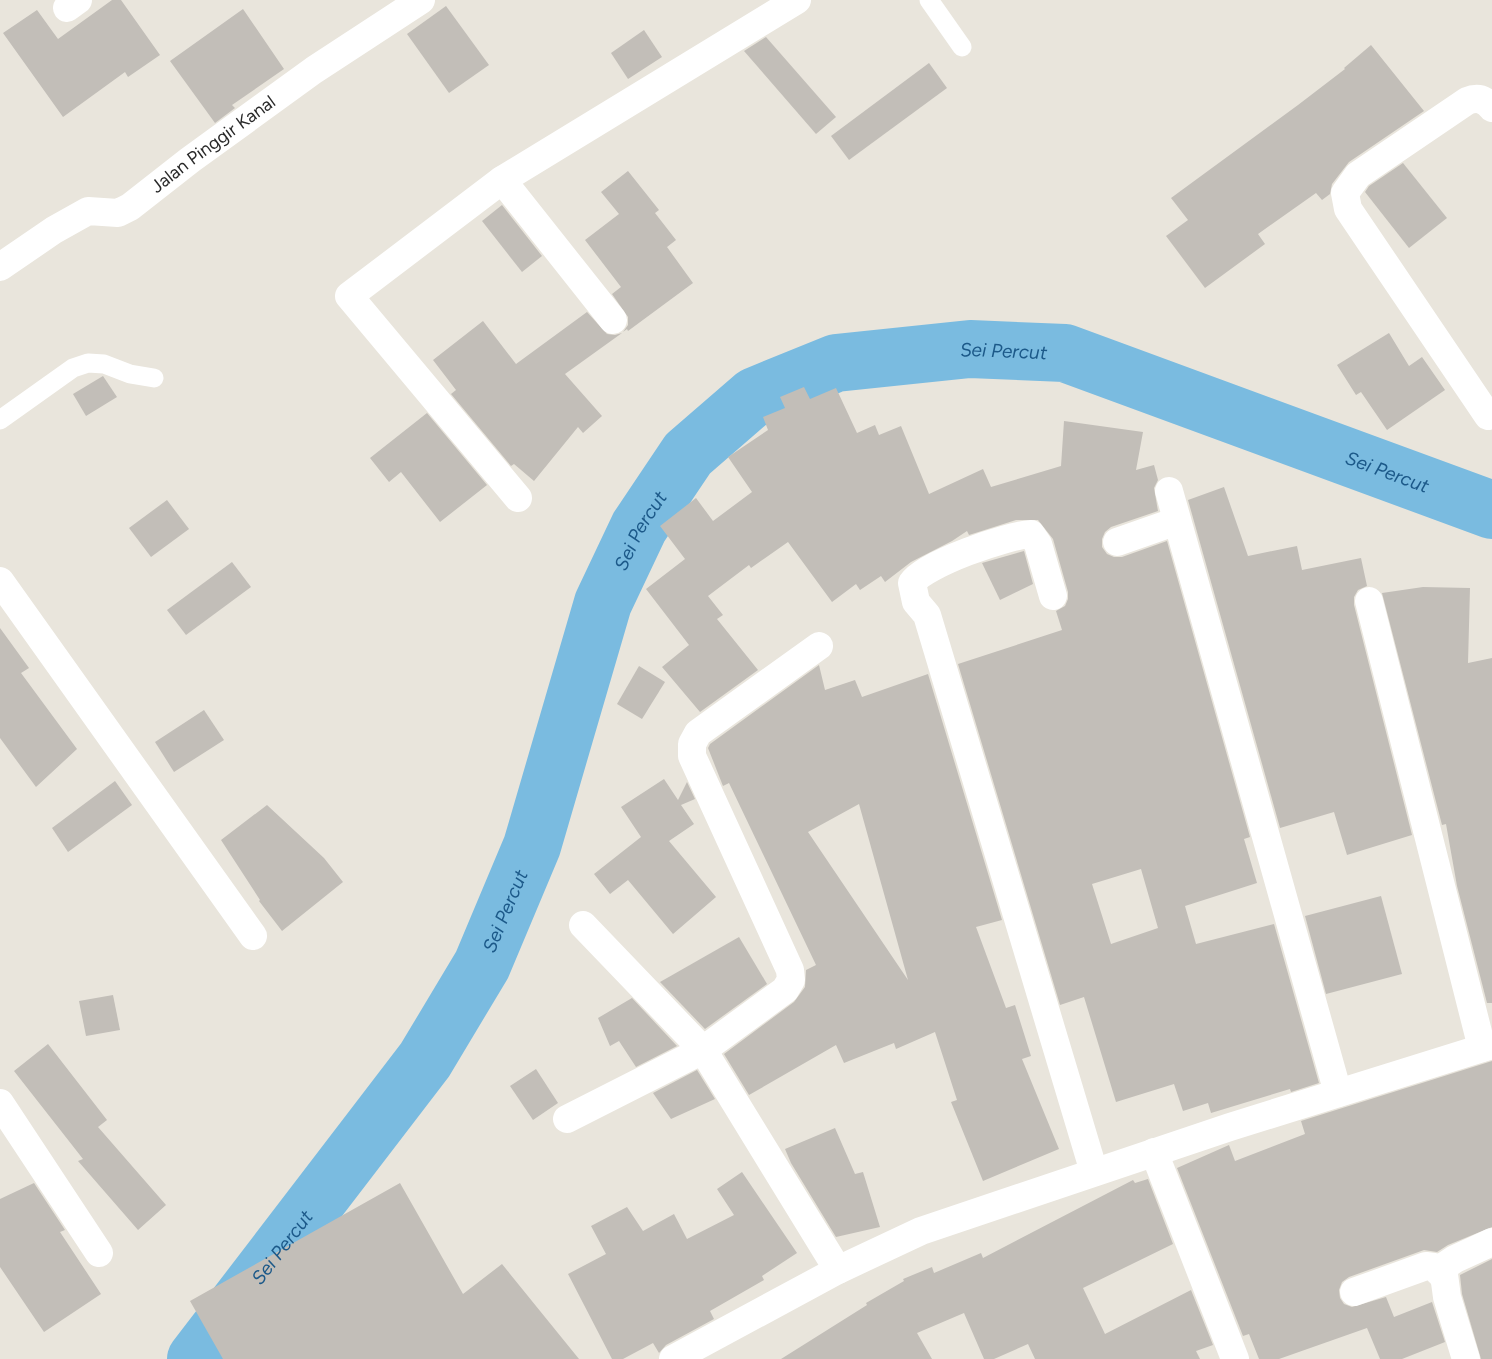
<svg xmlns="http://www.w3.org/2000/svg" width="1492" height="1359" font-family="Figtree,sans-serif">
  <rect width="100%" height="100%" fill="#e9e5dc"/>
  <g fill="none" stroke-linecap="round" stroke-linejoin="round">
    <path stroke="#7abbe0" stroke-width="58" id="s1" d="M196,1359L425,1060L482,965L532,846L603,603L639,527L688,454L755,396L836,363L970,349L1065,353L1492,510"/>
  </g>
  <g fill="#c2beb8" fill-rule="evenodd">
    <polygon points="112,0 121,0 160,55 128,77 125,72 63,117 3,33 37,10 58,39"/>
    <polygon points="446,6 489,65 449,93 407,34"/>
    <polygon points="243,9 284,69 232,105 235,108 215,123 170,61"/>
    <polygon points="644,30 662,57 628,79 611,53"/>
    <polygon points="766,37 836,117 816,134 744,51"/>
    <polygon points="1371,45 1424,111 1349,162 1332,184 1330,194 1322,200 1316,193 1258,234 1265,244 1205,288 1166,236 1188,220 1171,198 1298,105 1345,69 1344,68"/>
    <polygon points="929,63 947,88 849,160 831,136"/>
    <polygon points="1403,163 1447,218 1409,248 1365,192 1369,186"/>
    <polygon points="628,171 659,210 655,213 676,240 667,247 693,283 628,331 627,329 623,332 628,325 628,317 612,294 621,287 585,240 619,214 601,192"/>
    <polygon points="502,205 542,256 522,272 482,221"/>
    <polygon points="587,312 607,334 615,335 622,333 565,374 602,416 583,433 578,427 534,481 514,464 511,466 451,394 456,390 433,360 483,321 516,364"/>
    <polygon points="1389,333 1409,366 1422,357 1445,390 1387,430 1361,392 1356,395 1337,365"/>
    <polygon points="103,376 117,397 86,416 73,394"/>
    <path d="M804,387L810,399L836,388L857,433L875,425L879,435L901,426L929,494L983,469L991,487L1061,466L1064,421L1143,432L1136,470L1154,465L1158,480L1154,488L1158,511L1111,527L1105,532L1102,539V547L1107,554L1114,557H1122L1167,541L1250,837L1244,839L1257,883L1185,906L1196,944L1274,924L1319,1083L1291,1092L1290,1089L1211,1113L1208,1103L1183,1111L1174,1084L1116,1102L1084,997L1060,1005L958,664L1062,630L1056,611L1065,606L1068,599V592L1053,539L1038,520H1016L969,535L967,531L952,541L911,562L885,582L881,576L860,590L856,584L832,602L788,542L751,568L749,565L708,596L723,615L717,619L758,670L700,712L662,667L689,645L646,589L685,559L660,526L696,498L713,521L752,492L728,457L768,430L763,417L785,408L780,397ZM1141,869L1158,928L1111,944L1092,884Z"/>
    <polygon points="427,413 487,485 440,522 401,472 389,482 370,458"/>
    <polygon points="1224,487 1248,556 1297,546 1302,570 1361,558 1367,586 1358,590 1354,597 1354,605 1412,835 1347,855 1334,812 1280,828 1188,500"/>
    <polygon points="167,500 189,529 151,557 129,528"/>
    <polygon points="1024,551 1033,584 1000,600 982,563"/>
    <polygon points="232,562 251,587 186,635 167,610"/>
    <polygon points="1423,587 1470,588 1468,663 1492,658 1492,1003 1487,1003 1457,886 1446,824 1442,825 1382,593"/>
    <polygon points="0,628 29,668 21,673 77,749 36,787 0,738"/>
    <path d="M819,665L825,690L855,680L862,697L928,674L1002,920L976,927L1006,1008L1015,1005L1031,1056L1022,1059L1059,1149L983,1181L951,1102L957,1100L935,1032L896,1049L894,1043L844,1063L836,1045L749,1095L724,1054L794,1002L805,987L806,970L816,965L729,783L723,786L708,748L710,744ZM859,804L908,980L808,832Z"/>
    <polygon points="639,666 665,682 642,719 617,704"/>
    <polygon points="204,710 224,740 174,772 155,742"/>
    <polygon points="664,779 678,800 687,782 695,799 681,805 694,824 669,841 716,897 673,934 628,880 610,894 594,874 641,837 621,807"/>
    <polygon points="115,781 132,805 68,852 52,828"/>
    <polygon points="267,805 324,858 343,882 282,931 259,901 260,900 221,840"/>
    <polygon points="1381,896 1402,974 1326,994 1305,916"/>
    <polygon points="739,937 767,984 705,1029 660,982"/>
    <polygon points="113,995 120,1030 86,1036 79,1001"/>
    <polygon points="632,998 677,1046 636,1067 619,1041 610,1046 598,1018"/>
    <polygon points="48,1044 107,1120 98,1127 166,1205 138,1230 78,1161 83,1159 14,1071"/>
    <polygon points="1492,1061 1492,1227 1448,1245 1437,1252 1424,1250 1349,1277 1342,1282 1339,1290 1340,1298 1344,1304 1352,1307 1386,1297 1394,1317 1432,1302 1445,1342 1402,1359 1380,1359 1367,1328 1279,1359 1259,1359 1249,1334 1243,1336 1177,1168 1229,1145 1235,1161 1305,1134 1301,1121"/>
    <polygon points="536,1069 558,1103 533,1120 510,1086"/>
    <polygon points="697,1070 715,1099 671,1119 653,1093"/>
    <polygon points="835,1128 855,1174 863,1172 880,1227 836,1237 791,1163 785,1149"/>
    <polygon points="742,1172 797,1253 762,1276 764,1280 710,1311 714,1319 666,1345 659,1353 653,1343 623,1359 612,1359 568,1274 606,1254 591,1226 627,1207 643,1231 674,1214 687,1239 734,1215 717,1189"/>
    <polygon points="1148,1179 1173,1244 1083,1288 1105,1334 1191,1290 1213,1345 1196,1351 1200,1359 1035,1359 1028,1344 994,1359 984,1359 964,1313 917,1333 932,1359 781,1359 867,1305 866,1303 904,1281 903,1279 932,1267 934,1273 981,1253 983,1258 1133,1180 1135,1183"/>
    <polygon points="34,1183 65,1230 60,1232 101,1294 44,1332 0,1267 0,1199"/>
    <polygon points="400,1183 463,1294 502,1264 579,1359 223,1359 190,1301"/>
    <polygon points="1492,1259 1492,1359 1481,1359 1462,1294 1460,1275"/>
  </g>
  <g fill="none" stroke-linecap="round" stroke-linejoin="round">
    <g stroke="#fff" stroke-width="19">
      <polyline points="929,0 962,47"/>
      <polyline points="0,420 73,368 88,363 104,364 130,374 154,378"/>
    </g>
    <g stroke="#fff" stroke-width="28">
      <polyline points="67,8 78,0"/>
      <polyline points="502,180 613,320"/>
      <path id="s2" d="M0,267L54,230L88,211L118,213L130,207L190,160L314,70L421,0"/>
      <path d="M1488,416L1348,209L1345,193L1358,175L1467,101C1477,97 1485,99 1492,108"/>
      <polyline points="1169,491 1338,1093"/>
      <polyline points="518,498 349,296 502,180 797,0"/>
      <polyline points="1117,542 1177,521"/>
      <polyline points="0,581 253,936"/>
      <path d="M1053,596L1038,544L1031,534C1008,535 924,564 912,583L916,602L927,615L1094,1172"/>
      <polyline points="1369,601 1482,1048"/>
      <polyline points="583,925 703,1050 838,1270"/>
      <polyline points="0,1103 99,1253"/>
      <polyline points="567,1119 703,1050 785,990 791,980 790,970 692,756 692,744 698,733 819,646"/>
      <polyline points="1154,1152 1235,1359"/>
      <polyline points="1354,1292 1426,1266 1434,1267 1444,1277"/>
      <polyline points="673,1359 838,1270 921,1231 1230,1127 1492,1045"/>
      <polyline points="1466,1359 1447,1297 1443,1267 1455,1259 1492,1242"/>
    </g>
  </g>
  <g text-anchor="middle" stroke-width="4.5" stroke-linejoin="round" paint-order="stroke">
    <g font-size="18" fill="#292929" stroke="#fff">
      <text dy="6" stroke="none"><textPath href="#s2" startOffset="252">Jalan Pinggir Kanal</textPath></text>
    </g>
    <g font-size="19" font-style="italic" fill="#1c5989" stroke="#fff">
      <text dy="7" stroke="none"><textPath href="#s1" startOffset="1386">Sei Percut</textPath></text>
      <text dy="7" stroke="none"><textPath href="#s1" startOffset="1791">Sei Percut</textPath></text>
      <text dy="7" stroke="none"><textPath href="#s1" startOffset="951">Sei Percut</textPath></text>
      <text dy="7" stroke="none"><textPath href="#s1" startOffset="546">Sei Percut</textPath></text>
      <text dy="7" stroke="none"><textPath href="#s1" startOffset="141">Sei Percut</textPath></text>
    </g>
  </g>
</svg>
